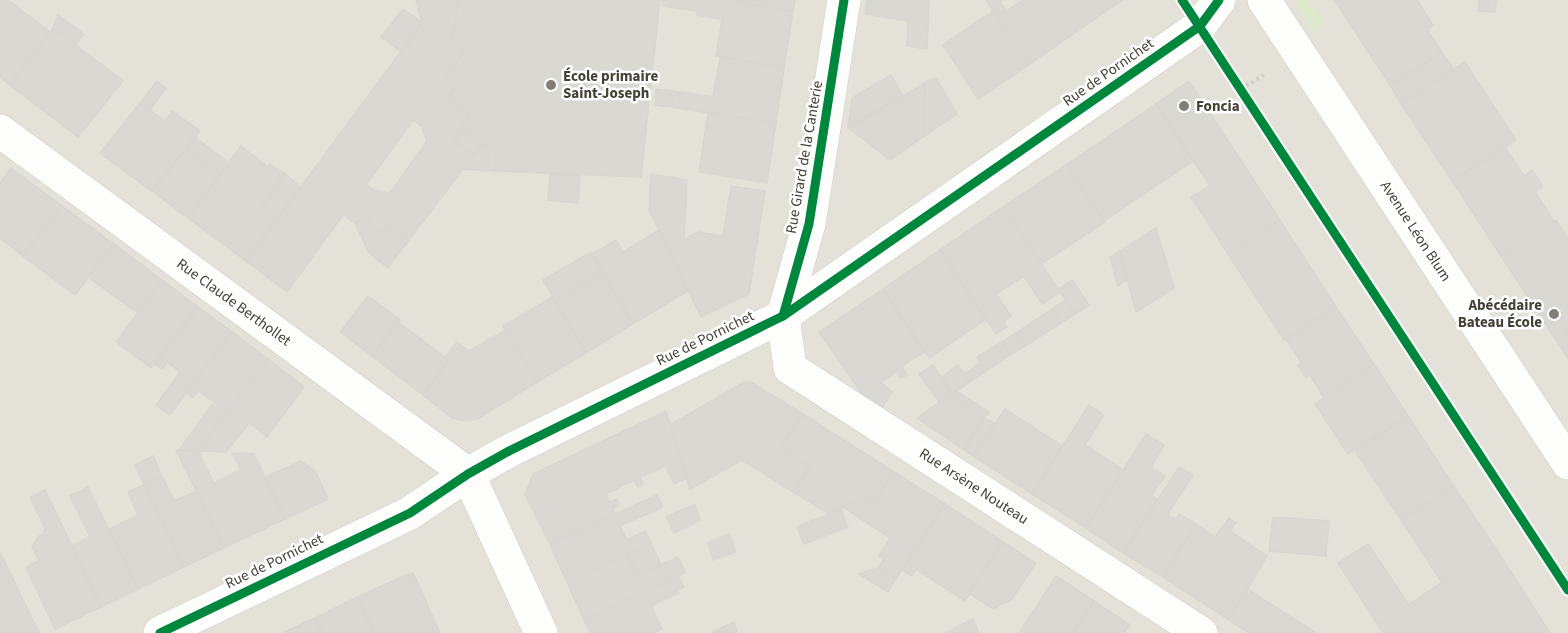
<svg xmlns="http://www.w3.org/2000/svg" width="1568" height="633" font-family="'Source Sans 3',sans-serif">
  <rect width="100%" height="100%" fill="#f0efeb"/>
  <rect fill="#e4e1d8" x="0" y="0" width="1568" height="633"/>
  <polygon fill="#dceacb" points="1294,0 1309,0 1324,24 1313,31"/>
  <g fill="#dad8d3" stroke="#d8d6d1" stroke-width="1.5" fill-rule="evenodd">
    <polygon points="0,0 8,0 50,32 10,85 0,77"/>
    <path d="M416,0H458L452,42L464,52L444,80L455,89L449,98L470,114L460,127L463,129L454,141L474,155L483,143L496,153L495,171L463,169L409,240L389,225L384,232L371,227L368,219L355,223L343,215L287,292L246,261L422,23ZM413,120L421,126L427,141L390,193L374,190L366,185Z"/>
    <polygon points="458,0 660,0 641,177 495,171 496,153 460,127 470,114 449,98 455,89 444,80 464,52 452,42"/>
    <polygon points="663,0 726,0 793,11 784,68 716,56 722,19 697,15 697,11 663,6"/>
    <polygon points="726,0 795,0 793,11"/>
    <polygon points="867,0 929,0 927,49 907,46 908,21 865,14"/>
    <polygon points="986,0 1003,0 1000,2 1006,11 997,17"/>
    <polygon points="1023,0 1122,0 1030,64 997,17"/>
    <polygon points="1334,0 1417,0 1433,25 1427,30 1442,52 1390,85"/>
    <polygon points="1479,0 1496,0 1495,12 1478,11"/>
    <polygon points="403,9 422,23 402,52 381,37"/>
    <polygon points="993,11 1030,64 978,99 943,45"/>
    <polygon points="58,15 84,34 75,45 53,28"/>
    <polygon points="53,28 123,81 78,137 10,85"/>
    <polygon points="1442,52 1454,70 1401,104 1390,85"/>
    <polygon points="720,57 784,68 776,123 678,108 680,92 713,97"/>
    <polygon points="1465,62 1516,140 1452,181 1401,104"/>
    <polygon points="891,75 903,96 848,127 852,98"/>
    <polygon points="936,78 957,114 924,136 925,83"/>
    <polygon points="157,81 166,88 150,110 140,103"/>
    <polygon points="1189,81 1280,220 1228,254 1191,197 1210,186 1156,104"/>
    <polygon points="925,83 924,136 890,160 849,128"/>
    <polygon points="656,89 680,92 678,108 655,105"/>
    <polygon points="140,103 165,121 172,111 200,131 152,191 100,153"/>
    <polygon points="1156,104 1193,161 1104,221 1066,165"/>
    <polygon points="708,113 776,123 767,183 699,172"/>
    <polygon points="463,129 483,143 474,155 454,141"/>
    <polygon points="195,137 229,163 220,174 186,149"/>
    <polygon points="241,146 268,167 270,164 285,174 260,209 276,220 246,261 188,218"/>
    <polygon points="1505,147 1524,176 1532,170 1543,187 1535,191 1554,222 1501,256 1452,181"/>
    <polygon points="186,149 220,174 188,218 152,191"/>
    <polygon points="1066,165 1105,222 1041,264 1003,207"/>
    <polygon points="11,168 62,206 23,256 0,238 0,183"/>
    <polygon points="285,174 301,187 276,220 260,209"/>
    <polygon points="550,174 580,176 578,203 548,200"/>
    <polygon points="651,174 687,180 684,239 699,232 723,236 731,186 765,191 749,294 701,317 649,210"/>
    <polygon points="62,206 114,244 75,295 23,256"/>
    <polygon points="1003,207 1060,292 1042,304 1024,276 996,294 1011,316 1004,322 1007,327 996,334 940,250"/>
    <polygon points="368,219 371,227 384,232 389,225 409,240 388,268 369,253 355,223"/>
    <polygon points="1280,220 1336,307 1284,340 1228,254"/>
    <polygon points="1556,220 1568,239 1568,332 1556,340 1501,256"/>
    <polygon points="1156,228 1174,288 1136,312 1120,251"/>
    <polygon points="659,230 688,291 633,324 592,254 616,240 623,252"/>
    <polygon points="114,244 162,280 138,313 88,277"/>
    <polygon points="940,250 986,319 929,358 883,289"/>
    <polygon points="1120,251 1127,280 1118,286 1110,257"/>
    <polygon points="591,252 603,273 555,301 543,280"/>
    <polygon points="603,273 633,324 586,353 555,301"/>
    <polygon points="162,280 198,307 151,368 116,342"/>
    <polygon points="1072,280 1089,305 1075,314 1058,289"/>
    <polygon points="883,289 924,352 902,366 907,375 901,378 896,372 881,382 892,392 882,408 863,395 819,332"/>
    <polygon points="368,296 400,320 372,356 340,332"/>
    <polygon points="553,297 586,353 537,382 503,326"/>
    <polygon points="1066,300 1075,314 1061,323 1052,309"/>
    <polygon points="198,307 232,332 170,415 156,405 180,372 167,362 162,369 155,364"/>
    <polygon points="1336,307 1374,364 1324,398 1310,375 1306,378 1298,365 1301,362 1286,339"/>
    <polygon points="1052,309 1061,323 1025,346 1016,333"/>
    <polygon points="398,322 449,360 423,395 372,356"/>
    <polygon points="506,330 537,382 479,418 467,421 452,418 423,395 449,360 445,357 457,342 469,351"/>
    <polygon points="232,332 268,359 198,451 179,450 214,402 198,391 193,398 186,392"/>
    <polygon points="1568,332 1568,358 1556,340"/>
    <polygon points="1016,333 1025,346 1011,355 1002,342"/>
    <polygon points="1002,342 1010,355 970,382 965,374 981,362 977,357"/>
    <polygon points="268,359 304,387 267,437 249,423 226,452 198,451"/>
    <polygon points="1374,364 1408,416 1348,454 1315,404"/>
    <polygon points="933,365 953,394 940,403 919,374"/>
    <polygon points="958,365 970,382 953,394 942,377"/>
    <polygon points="744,382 751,382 803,414 781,447 810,467 793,492 742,460 690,489 670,425"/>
    <polygon points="956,391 989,412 984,418 950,395"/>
    <polygon points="950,395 984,418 964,450 917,418"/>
    <polygon points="1089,405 1104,415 1085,445 1123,470 1086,528 1032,494"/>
    <polygon points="1005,409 1062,446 1032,494 973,456"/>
    <polygon points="666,411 687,478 674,484 666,466 640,477 643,484 638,487 634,480 606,494 609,502 617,499 619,505 613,508 615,514 550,544 525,494 533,474"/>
    <polygon points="803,414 894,472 873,504 864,499 828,513 793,492 810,467 781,447"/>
    <polygon points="1408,416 1454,486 1401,520 1355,451"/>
    <polygon points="984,418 995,424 973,456 964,450"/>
    <polygon points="1146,434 1164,445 1151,467 1165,476 1152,495 1158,500 1123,553 1086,528"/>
    <polygon points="176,450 198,451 214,483 241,470 232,453 254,454 285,519 224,548"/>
    <polygon points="153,456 162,476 144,484 135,465"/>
    <polygon points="301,461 315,471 328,499 285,519 265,477"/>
    <polygon points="1179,467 1193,475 1167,515 1176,520 1179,514 1196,524 1163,577 1123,553"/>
    <polygon points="894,472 945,504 896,579 878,568 884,558 879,556 890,538 843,507 864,499 873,504"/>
    <polygon points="162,476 174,501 197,491 224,548 184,567 144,485"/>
    <polygon points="144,485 184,567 138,589 109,529 138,515 128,492"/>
    <polygon points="1454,486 1495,547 1442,583 1401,520"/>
    <polygon points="88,487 138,589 101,607 72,546 90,537 70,496"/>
    <polygon points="45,490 101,607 55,629 26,567 39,561 32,547 39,536 45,533 44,530 46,530 30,497"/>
    <polygon points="657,495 663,507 620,526 627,540 645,531 652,543 567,582 550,544"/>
    <polygon points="695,504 700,520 674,533 666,517"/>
    <polygon points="945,504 1003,542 965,601 916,569 912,576 902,570"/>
    <polygon points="841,509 848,527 804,544 797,527"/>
    <polygon points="1273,517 1329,521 1326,556 1269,551"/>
    <polygon points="1229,518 1236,523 1230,531 1267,556 1229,620 1163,577 1196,524 1215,537"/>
    <polygon points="730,534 736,552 713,560 708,543"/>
    <polygon points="1003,542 1036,563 1012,599 993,609 969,593"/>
    <polygon points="651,543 661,565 637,576 627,554"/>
    <polygon points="1368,544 1409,605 1378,625 1338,563"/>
    <polygon points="1495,547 1550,633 1383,633 1378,625"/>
    <polygon points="0,552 39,633 0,633"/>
    <polygon points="627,554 637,576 678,557 685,573 584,620 567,582"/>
    <polygon points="878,568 896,579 888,592 859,574"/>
    <polygon points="413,573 416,579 400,586 397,579"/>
    <polygon points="678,576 684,587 677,590 679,593 651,606 662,629 654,633 590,633 584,620"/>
    <polygon points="1056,576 1094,601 1073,633 1019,633"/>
    <polygon points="397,579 400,586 416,579 440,633 374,633 357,597"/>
    <polygon points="1247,589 1316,633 1249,633 1229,620"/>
    <polygon points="357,597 374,633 322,633 315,618"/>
    <polygon points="1094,601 1130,625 1124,633 1073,633"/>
    <polygon points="315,618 322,633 283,633 289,630"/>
    <polygon points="973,619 979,633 946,633"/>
    <polygon points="734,622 737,633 712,632"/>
  </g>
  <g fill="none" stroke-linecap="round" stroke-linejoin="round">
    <defs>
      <g id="minor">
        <polyline points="844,0 809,224 783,316 790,368 1201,633"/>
        <polyline points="0,131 468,474 541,633"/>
      </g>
      <g id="tertiary">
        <polyline points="1264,0 1568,463"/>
        <polyline points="160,633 410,513 468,474 509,451 783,316 1200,26 1219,0"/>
      </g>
    </defs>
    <use href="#minor" stroke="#cecdc8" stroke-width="34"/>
    <use href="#tertiary" stroke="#cecdc8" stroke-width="34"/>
    <g stroke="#d1cecb" stroke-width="4" stroke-dasharray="3 3" stroke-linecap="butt">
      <polyline points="1222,61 1568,590"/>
      <polyline points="1241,89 1264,75"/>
    </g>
    <use href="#minor" stroke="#fdfdfc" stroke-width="33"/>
    <use href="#tertiary" stroke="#fdfdfc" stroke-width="33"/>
    <defs>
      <g id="cycleway">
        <polyline points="1182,0 1568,590"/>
        <polyline points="783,316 809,224 844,0"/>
        <polyline points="160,633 410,513 468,474 509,451 783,316 1200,26 1219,0"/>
      </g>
    </defs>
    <use href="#cycleway" stroke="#fff" stroke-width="13"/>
    <use href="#cycleway" stroke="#00873e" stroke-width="9"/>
  </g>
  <g fill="#827e75" stroke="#fff" stroke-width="2">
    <circle cx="551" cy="85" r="6"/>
    <circle cx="1184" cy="106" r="6"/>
    <circle cx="1554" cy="314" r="6"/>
  </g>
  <g text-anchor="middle" stroke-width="5" stroke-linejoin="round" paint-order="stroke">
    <g font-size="15" fill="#464136" stroke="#fff">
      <text transform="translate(1108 72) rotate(-35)" y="5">Rue de Pornichet</text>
      <text transform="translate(804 157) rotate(-80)" y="5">Rue Girard de la Canterie</text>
      <text transform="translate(1416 231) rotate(57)" y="5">Avenue Léon Blum</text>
      <text transform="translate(234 302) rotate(36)" y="5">Rue Claude Berthollet</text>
      <text transform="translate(705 338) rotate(-26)" y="5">Rue de Pornichet</text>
      <text transform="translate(974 486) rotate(33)" y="5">Rue Arsène Nouteau</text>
      <text transform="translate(274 561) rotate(-26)" y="5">Rue de Pornichet</text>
    </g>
    <g font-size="15" font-weight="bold" fill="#464136" stroke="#fff" text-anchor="start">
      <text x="563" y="81">École primaire<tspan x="563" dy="17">Saint-Joseph</tspan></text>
      <text x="1196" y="111">Foncia</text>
      <text x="1542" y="310" text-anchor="end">Abécédaire<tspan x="1542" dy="17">Bateau École</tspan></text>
    </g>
  </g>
</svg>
